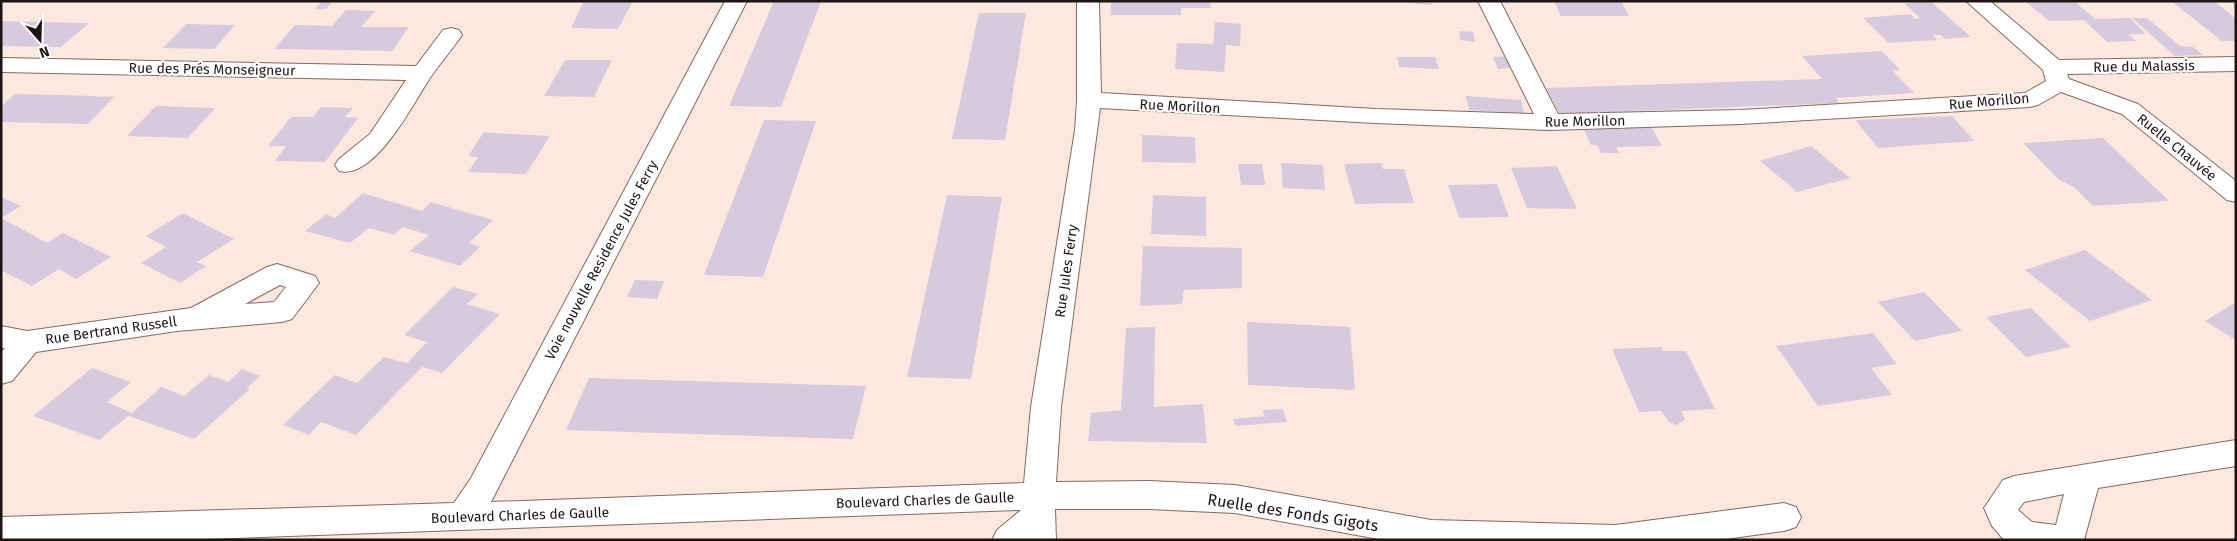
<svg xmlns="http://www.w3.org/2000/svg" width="2237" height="541" font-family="'Fira Sans',sans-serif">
  <rect width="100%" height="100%" fill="#fce8df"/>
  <g fill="#d8cade">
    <polygon points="322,1 333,1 326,9 315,9"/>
    <polygon points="584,1 633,1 618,29 571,28"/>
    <polygon points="774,1 821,1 781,107 729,106"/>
    <polygon points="1111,1 1210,1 1211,8 1181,8 1181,15 1111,15"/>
    <polygon points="1407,1 1432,1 1432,5 1407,3"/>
    <polygon points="1554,1 1621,1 1629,16 1561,16"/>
    <polygon points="1930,1 1971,37 1945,39 1941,35 1933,35 1937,40 1889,43 1863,18 1911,14 1915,19 1920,18 1904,3"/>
    <polygon points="2025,1 2074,1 2095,19 2130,18 2146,34 2128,34 2136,41 2107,42 2084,20 2049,21"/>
    <polygon points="2171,1 2214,1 2236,19 2236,41 2222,41"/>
    <polygon points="346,10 375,11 361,27 409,27 392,51 274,49 295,25 332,26"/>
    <polygon points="979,13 1026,13 1005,140 952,139"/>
    <polygon points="2132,18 2147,18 2180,46 2193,47 2203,55 2175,56"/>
    <polygon points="1,21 41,22 89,23 61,47 1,46"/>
    <polygon points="1215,22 1241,24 1240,46 1226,45 1224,72 1175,69 1177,43 1213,44"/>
    <polygon points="186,24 235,25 214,49 163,48"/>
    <polygon points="1459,31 1473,32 1475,42 1460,40"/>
    <polygon points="1882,51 1900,70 1893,71 1914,93 1836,98 1839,103 1560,114 1546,88 1822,79 1802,56"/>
    <polygon points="1505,56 1512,68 1498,69 1493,57"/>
    <polygon points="1397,57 1435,57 1439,69 1399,67"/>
    <polygon points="565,60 612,60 594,97 544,96"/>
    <polygon points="15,94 65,95 114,97 88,124 1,122 1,106"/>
    <polygon points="1466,96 1521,100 1524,113 1469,110"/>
    <polygon points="156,106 215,108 188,138 127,136"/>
    <polygon points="321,107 353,108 345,117 358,118 325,162 275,161 286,146 268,146 291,117 313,117"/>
    <polygon points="1952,116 1974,141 1878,148 1855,120"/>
    <polygon points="764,120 816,121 763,277 704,275"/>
    <polygon points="1651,126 1662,146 1616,147 1619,153 1601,153 1597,145 1591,145 1583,128"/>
    <polygon points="484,132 494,133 550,136 526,174 468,172 478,157 468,156"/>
    <polygon points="1142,135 1195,137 1196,163 1142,162"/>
    <polygon points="2103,138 2169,201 2093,206 2074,187 2059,180 2023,143"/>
    <polygon points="1811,146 1850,178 1797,192 1760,161"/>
    <polygon points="1281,163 1323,165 1325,190 1283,188"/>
    <polygon points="1381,163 1383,169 1404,169 1414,203 1355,204 1344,164"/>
    <polygon points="1238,164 1262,164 1265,185 1241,185"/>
    <polygon points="1557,166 1577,209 1527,208 1511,168"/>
    <polygon points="1497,184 1509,217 1459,218 1448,185"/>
    <polygon points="363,193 422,211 431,202 493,220 469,243 480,247 460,266 410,251 429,235 403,227 394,235 369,228 350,243 305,231 326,214 335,218"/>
    <polygon points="947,195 1002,197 971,379 907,377"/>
    <polygon points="1153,195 1206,197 1206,236 1151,234"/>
    <polygon points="1,197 21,206 1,218 47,243 63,233 111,257 76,279 59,269 32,286 1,270"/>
    <polygon points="183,213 234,239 197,262 206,266 180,283 141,263 166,247 146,236"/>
    <polygon points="1143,246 1242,248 1242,288 1184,290 1182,304 1140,306"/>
    <polygon points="2085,250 2152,300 2090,321 2025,270"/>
    <polygon points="635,280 664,281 657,299 627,297"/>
    <polygon points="453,287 478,294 467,304 500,314 442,373 422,367 356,435 321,422 309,435 283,425 335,375 357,383 384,357 407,363 427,342 404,335"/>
    <polygon points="1924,292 1962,331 1915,341 1878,302"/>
    <polygon points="2236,302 2236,340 2205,321"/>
    <polygon points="2031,308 2071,347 2026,357 1986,317"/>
    <polygon points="1247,322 1350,327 1355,390 1248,385"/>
    <polygon points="1155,327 1154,407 1203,404 1207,443 1088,441 1091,413 1121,410 1126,328"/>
    <polygon points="1873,333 1897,364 1871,368 1892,395 1818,406 1776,346"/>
    <polygon points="1662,347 1663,351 1686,351 1715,409 1682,411 1685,420 1676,425 1669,422 1661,411 1639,412 1612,349"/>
    <polygon points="92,368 131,382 107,402 132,413 161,387 184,396 209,375 228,382 242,369 260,376 247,388 250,389 194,439 128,416 99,440 33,416"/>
    <polygon points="589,378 727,382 866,386 853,439 566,430"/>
    <polygon points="1283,409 1287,422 1236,426 1233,419 1264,416 1263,410"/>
  </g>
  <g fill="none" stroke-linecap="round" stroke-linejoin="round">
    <defs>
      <g id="minor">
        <polygon points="725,1 747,1 491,502 1024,483 1031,407 1075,130 1077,100 1077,1 1099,1 1101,93 1375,109 1534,114 1478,1 1500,1 1558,114 1741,110 2025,93 2046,81 2043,70 1966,1 1990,1 2059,60 2236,57 2236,71 2067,74 2069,79 2138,104 2236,181 2236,202 2227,200 2122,114 2061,92 2038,105 2030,107 1741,124 1550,130 1375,123 1100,108 1061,407 1056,482 1149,481 1235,485 1431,520 1615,525 1784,503 1796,507 1801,517 1796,527 1784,531 1718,540 1384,540 1235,513 1149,509 1055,509 1056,540 992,540 997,530 1021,510 180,540 1,540 1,517 454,503 471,478"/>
        <path d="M451,28L459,30L462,35C452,50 440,63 430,78C413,104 375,180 339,171L335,165L339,159L370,134L406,80L1,72V58L416,66L443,30Z"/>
        <path d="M277,264L315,276L319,283L292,319L282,322L177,331L36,352L12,381L1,384V352L5,348H1V326L27,331L191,308L267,267ZM280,285L286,287L274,302L245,304Z"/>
        <path d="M2236,440V466L2098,488L2084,540H2004L1992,526L1984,508L2003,480L2014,476ZM2064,494L2056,525L2032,522L2018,510L2024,502Z"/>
      </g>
    </defs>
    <use href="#minor" stroke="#816b62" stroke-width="2"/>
    <use href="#minor" fill="#fff" fill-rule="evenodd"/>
  </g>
  <g text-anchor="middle" stroke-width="4.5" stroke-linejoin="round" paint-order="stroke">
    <g font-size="14" fill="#1e1512" stroke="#fff">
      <text transform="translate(2144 66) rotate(-1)" y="5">Rue du Malassis</text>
      <text transform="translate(212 69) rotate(1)" y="5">Rue des Prés Monseigneur</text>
      <text transform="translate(1989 101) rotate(-5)" y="5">Rue Morillon</text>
      <text transform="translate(1180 106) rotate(3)" y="5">Rue Morillon</text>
      <text transform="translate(1585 121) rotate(-1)" y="5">Rue Morillon</text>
      <text transform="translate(2177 147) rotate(39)" y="5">Ruelle Chauvée</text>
      <text transform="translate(601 260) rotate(-62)" y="5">Voie nouvelle Residence Jules Ferry</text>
      <text transform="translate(1066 271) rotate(-82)" y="5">Rue Jules Ferry</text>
      <text transform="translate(111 330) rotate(-8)" y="5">Rue Bertrand Russell</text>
      <text transform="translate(925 500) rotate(-2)" y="5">Boulevard Charles de Gaulle</text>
      <text transform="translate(520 515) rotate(-2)" y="5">Boulevard Charles de Gaulle</text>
    </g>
    <g font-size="16" fill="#1e1512" stroke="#fff">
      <text transform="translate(1293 512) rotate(9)" y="6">Ruelle des Fonds Gigots</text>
    </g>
  </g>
  <rect width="2237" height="541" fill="none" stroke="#1e1512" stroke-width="5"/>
  <g transform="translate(40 40) rotate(160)" stroke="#ffffff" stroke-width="4" paint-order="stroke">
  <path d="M0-4L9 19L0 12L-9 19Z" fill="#1e1512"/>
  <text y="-8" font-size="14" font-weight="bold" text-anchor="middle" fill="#1e1512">N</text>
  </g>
</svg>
